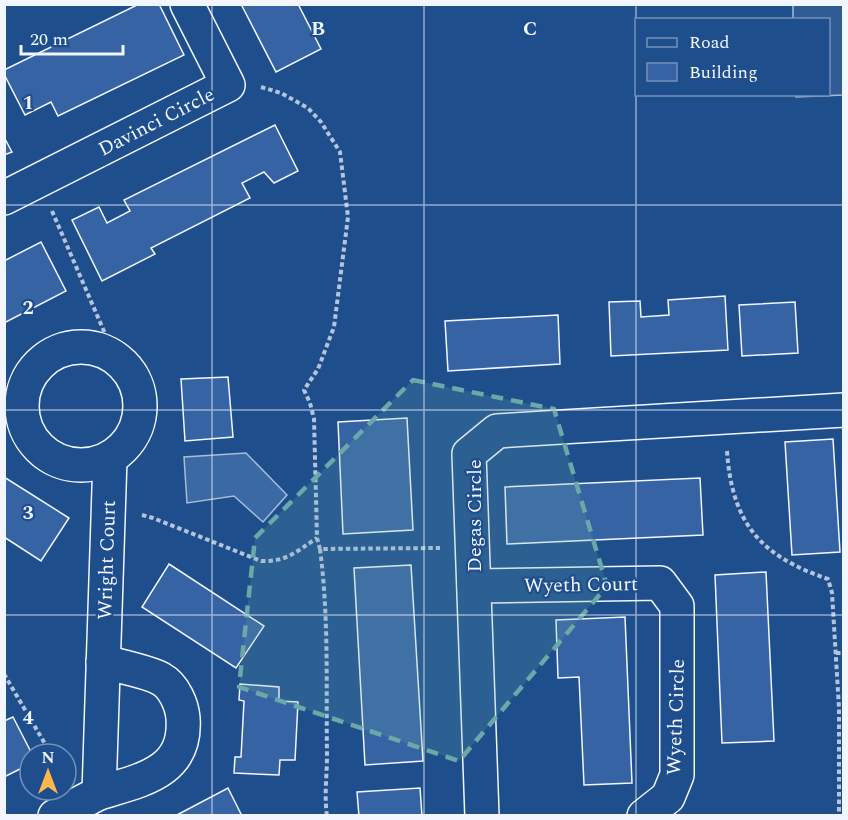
<svg xmlns="http://www.w3.org/2000/svg" width="848" height="820" font-family="Spectral,serif">
  <rect width="100%" height="100%" fill="#1f4e8c"/>
  <polygon fill="#305b95" stroke="#a8bbd7" stroke-width="1.5" points="793,5 843,5 843,95 796,97 796,95 828,94 828,20 793,19"/>
  <polygon fill="#3b69a3" stroke="#a8bbd7" stroke-width="1.5" points="246,453 287,495 263,522 234,496 187,503 184,457"/>
  <g fill="#3563a3" stroke="#f2f6ff" stroke-width="1.5">
    <polygon points="139,4 159,4 184,55 58,116 51,102 25,115 4,74 4,70"/>
    <polygon points="241,4 298,4 321,49 276,72"/>
    <polygon points="275,125 298,171 274,183 264,172 242,183 250,198 151,248 155,254 102,281 72,220 99,207 107,223 130,211 124,200"/>
    <polygon points="4,137 12,152 4,155"/>
    <polygon points="41,242 66,291 4,323 4,261"/>
    <polygon points="725,296 728,350 611,356 609,302 640,301 641,317 669,315 668,300"/>
    <polygon points="795,302 798,353 742,356 739,305"/>
    <polygon points="558,315 560,364 448,371 445,321"/>
    <polygon points="228,377 233,437 185,441 181,379"/>
    <polygon points="407,418 413,530 343,534 338,422"/>
    <polygon points="833,439 840,552 792,555 785,442"/>
    <polygon points="4,477 69,518 41,561 4,537"/>
    <polygon points="700,478 703,535 507,544 505,487"/>
    <polygon points="169,564 264,626 236,668 142,607"/>
    <polygon points="411,565 423,761 365,765 354,568"/>
    <polygon points="766,572 774,741 722,743 715,575"/>
    <polygon points="625,617 632,783 584,785 579,677 558,678 556,620"/>
    <polygon points="240,684 279,687 279,701 298,702 295,760 280,760 279,775 234,773 235,757 241,757 244,701 239,700"/>
    <polygon points="13,717 32,754 30,754 30,764 4,777 4,721"/>
    <polygon points="228,788 242,816 175,816"/>
    <polygon points="420,788 422,816 359,816 357,792"/>
  </g>
  <g fill="none" stroke-linecap="round" stroke-linejoin="round">
    <defs>
      <g id="minor">
        <polyline points="4,198 228,85 187,4"/>
        <circle cx="81" cy="406" r="59"/>
        <polyline points="474,586 660,583 677,606 677,775 668,797 644,816"/>
        <path d="M99,793C141,780 187,773 183,718C182,705 174,686 161,679C152,673 116,665 103,662"/>
        <polyline points="55,816 99,793 110,458"/>
        <polyline points="482,816 469,454 497,431 844,410"/>
      </g>
    </defs>
    <use href="#minor" stroke="#f2f6ff" stroke-width="36"/>
    <g stroke="#b3c4dc" stroke-width="4" stroke-dasharray="4.5 3" stroke-linecap="butt">
      <polyline points="261,87 281,93 308,108 321,122 340,152 348,217 334,327 318,369 304,390 310,403 314,419 317,538 320,549 440,548"/>
      <polyline points="52,211 116,359"/>
      <path d="M727,451C732,523 760,556 828,579L832,593L839,708V816"/>
      <path d="M142,515L153,518L261,561C287,562 297,551 317,538"/>
      <path d="M320,549C329,618 326,687 327,756C327,776 324,795 327,816"/>
      <polyline points="836,653 844,653"/>
      <polyline points="4,674 51,754"/>
    </g>
    <use href="#minor" stroke="#1f4e8c" stroke-width="33"/>
  </g>
  <path fill="#6aa9a8" fill-opacity="0.2" stroke="#6aa9a8" stroke-width="4.5" stroke-dasharray="12 8" stroke-linejoin="round" d="M413,380L554,409L607,586L459,761L239,687L255,538Z"/>
  <path fill="none" stroke="#f2f6ff" stroke-width="1.5" stroke-opacity="0.55" d="M212,4V816M424,4V816M636,4V816M4,205H844M4,410H844M4,615H844"/>
  <g text-anchor="middle" stroke-width="4.5" stroke-linejoin="round" paint-order="stroke">
    <g font-size="20" fill="#f2f6ff" stroke="#1f4e8c">
      <text transform="translate(156 121) rotate(-27)" y="7">Davinci Circle</text>
      <text transform="translate(474 516) rotate(-90)" y="7">Degas Circle</text>
      <text transform="translate(106 560) rotate(-88)" y="7">Wright Court</text>
      <text transform="translate(581 584) rotate(-1)" y="7">Wyeth Court</text>
      <text transform="translate(675 717) rotate(-88)" y="7">Wyeth Circle</text>
    </g>
  </g>
  <g font-size="20" text-anchor="middle" font-weight="bold" fill="#f2f6ff" stroke="#1f4e8c" stroke-width="4.5" stroke-linejoin="round" paint-order="stroke">
    <text x="318" y="35">B</text>
    <text x="530" y="35">C</text>
    <text x="28" y="109">1</text>
    <text x="28" y="314">2</text>
    <text x="28" y="519">3</text>
    <text x="28" y="724">4</text>
  </g>
  <rect width="848" height="820" fill="none" stroke="#f2f6ff" stroke-width="12"/>
  <rect x="635" y="18" width="195" height="78" fill="#1f4e8c" stroke="#7391ba" stroke-width="1.5"/>
  <rect x="647" y="38" width="30" height="9" fill="#1f4e8c" stroke="#7391ba" stroke-width="1.5"/>
  <text x="689" y="48" font-size="18" fill="#f2f6ff">Road</text>
  <rect x="647" y="63" width="30" height="18" fill="#3563a3" stroke="#7391ba" stroke-width="1.5"/>
  <text x="689" y="78" font-size="18" fill="#f2f6ff">Building</text>
  <g transform="translate(48 772)"><circle r="28" fill="#1f4e8c" stroke="#7391ba" stroke-width="1.5"/>
  <path d="M0-4.5L10 22L0 15L-10 22Z" fill="#ffb74d"/>
  <text y="-9" font-size="16" font-weight="bold" text-anchor="middle" fill="#f2f6ff">N</text>
  </g>
  <path d="M21 45v9h102v-9" fill="none" stroke="#f2f6ff" stroke-width="3"/>
  <text x="30" y="45" font-size="18" fill="#f2f6ff" stroke="#1f4e8c" stroke-width="4.5" paint-order="stroke">20 m</text>
</svg>
